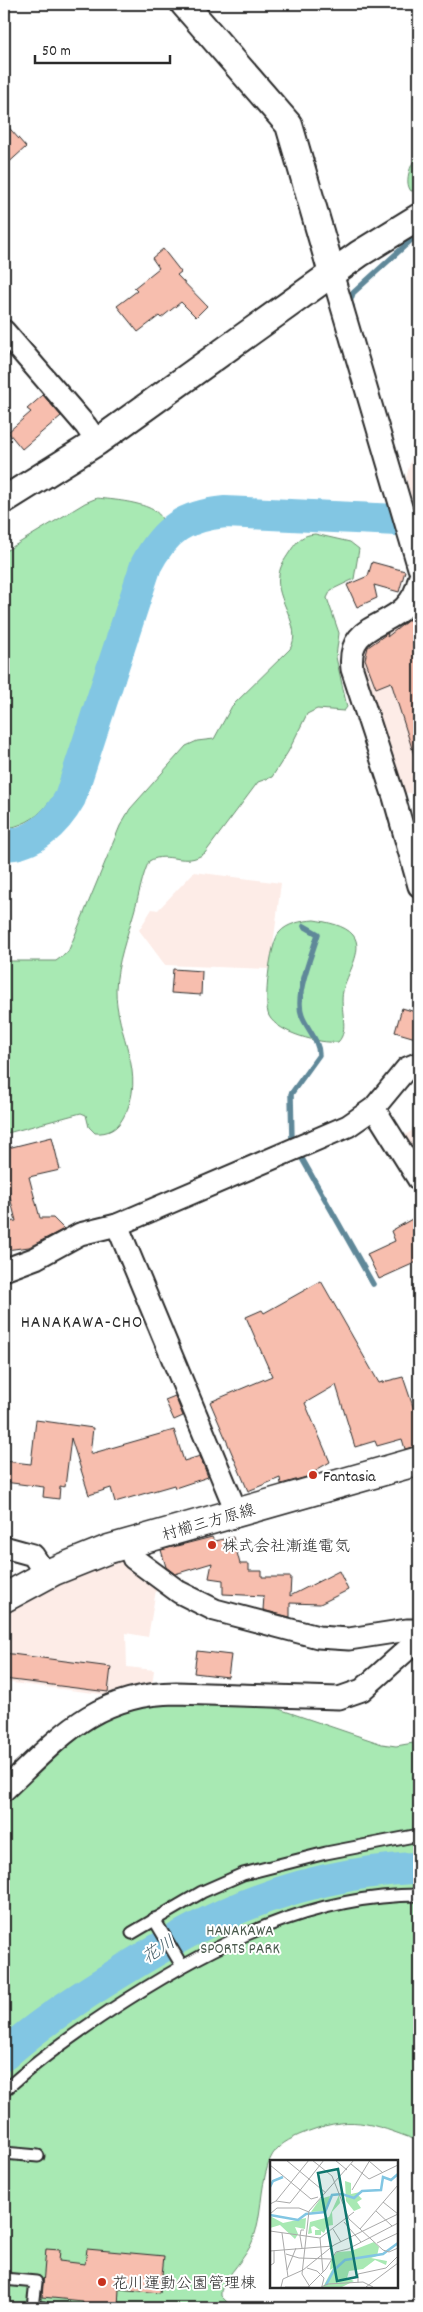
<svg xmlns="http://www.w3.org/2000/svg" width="423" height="2312" font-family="Dekko,'Klee One',sans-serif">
  <rect width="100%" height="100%" fill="#fff"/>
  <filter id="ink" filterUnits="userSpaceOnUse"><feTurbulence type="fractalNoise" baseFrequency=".02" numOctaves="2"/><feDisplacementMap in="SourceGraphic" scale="10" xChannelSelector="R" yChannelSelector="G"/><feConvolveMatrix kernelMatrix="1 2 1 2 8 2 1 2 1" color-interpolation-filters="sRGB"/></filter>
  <g filter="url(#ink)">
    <g fill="#fdece7">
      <polygon points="419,429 419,513 416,513 406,478"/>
      <polygon points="419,607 419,794 400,792 360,667 365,642 402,622"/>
      <polygon points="194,872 281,883 270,969 165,965 139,930 152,909 158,910"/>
      <polygon points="419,1126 419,1169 401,1138"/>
      <polygon points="114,1559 125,1561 157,1584 148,1637 126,1633 127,1667 154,1670 152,1686 110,1695 4,1682 4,1610 24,1598"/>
    </g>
    <g fill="#a8e9b3" stroke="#6a8a6f">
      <path d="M419,153V190L411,191C403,181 412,161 419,153Z"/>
      <path d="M97,498C114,500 173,503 161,530C159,534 154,537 151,541C146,547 143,555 140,562C126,603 113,644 100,685C88,722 72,776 46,806C35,820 20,826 4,829V552L85,503Z"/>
      <path d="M315,534L350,542L359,549L354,579L331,590L327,598L339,633L336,657L347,707L344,711L317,709L307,714L288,752L272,777L258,782L205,853C185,868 168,850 149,861C142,876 139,895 134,912C127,937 117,963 116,989C115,1035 149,1074 123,1118C117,1129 108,1134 95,1133L89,1127L86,1115L81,1113L4,1134V961H56L68,952L120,826L130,809L186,746L197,741L214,739L232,706L290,649C304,626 274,600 279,575C280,565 286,558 291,550C298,540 302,535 315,534Z"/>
      <path d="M314,920C326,922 345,925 353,935C365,950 346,975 343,991C339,1009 350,1030 338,1042C320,1044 278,1033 269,1016C263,1004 270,944 279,933C287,923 302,921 314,920Z"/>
      <path d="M156,1701L270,1706L382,1744L396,1746L419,1742V2141C369,2123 351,2113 299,2135C284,2142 273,2148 268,2165C260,2189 262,2216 253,2240C246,2259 228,2272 221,2291V2296L233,2308H4V1801L70,1739L101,1717Z"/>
    </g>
    <polygon fill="#82c6e3" stroke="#5f8899" points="364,1863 371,1868 373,1878 370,1886 343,1881 342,1873"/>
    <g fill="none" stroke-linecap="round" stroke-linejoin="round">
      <g stroke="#5f8899" stroke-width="5.5">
        <polyline points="352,306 350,302 353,293 419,233"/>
        <path d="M292,1141L291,1094L319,1055C319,1040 307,1029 302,1016C294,996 312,954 318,934L304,926"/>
        <polyline points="300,1155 373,1284"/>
      </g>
      <g stroke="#82c6e3" stroke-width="32">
        <path d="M4,845C34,844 56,823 70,798L146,565C165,529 185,516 225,512L419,521"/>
        <path d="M4,2055C36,2026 72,2002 109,1979C190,1928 255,1892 351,1875C373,1872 397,1868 419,1868"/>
      </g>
    </g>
    <g fill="#f7beae" stroke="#2b2b2b">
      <polygon points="4,122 26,147 4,167"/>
      <polygon points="163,249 181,272 177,275 207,306 196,317 181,302 161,318 159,316 138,332 117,306 137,291 134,288 159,268 152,258"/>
      <polygon points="43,395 61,416 22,449 8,432 31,412 27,409"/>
      <polygon points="372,562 405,571 399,592 374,585 377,598 357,607 347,585 368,576"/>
      <polygon points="419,609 419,760 416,761 391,682 376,688 365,659 368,647 388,633 387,637 411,618"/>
      <polygon points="173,969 202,971 201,995 171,993"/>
      <polygon points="402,1008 419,1013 419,1039 395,1032"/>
      <polygon points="52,1137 60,1170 29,1177 40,1218 53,1218 64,1229 29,1247 6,1250 6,1246 4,1246 4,1222 16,1221 7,1185 4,1149"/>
      <polygon points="419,1215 419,1261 379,1279 367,1254 395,1241 391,1231"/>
      <polygon points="321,1281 379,1383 403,1377 419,1424 419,1445 405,1449 402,1439 377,1446 375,1441 355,1447 336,1385 305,1403 330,1462 316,1470 317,1474 281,1484 280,1478 248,1491 210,1402 272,1376 246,1317 262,1310 264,1313"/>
      <polygon points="175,1396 183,1416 174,1420 165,1400"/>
      <polygon points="36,1420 93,1428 90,1454 174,1430 184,1461 200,1456 208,1477 175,1488 174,1485 115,1502 111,1488 89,1495 71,1438 65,1487 60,1486 59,1499 43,1497 44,1487 4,1482 4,1461 31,1464"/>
      <polygon points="212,1537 214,1541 233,1537 240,1564 249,1564 249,1571 262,1571 262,1577 291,1577 290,1596 339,1571 348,1590 320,1604 290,1603 290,1617 263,1610 264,1596 223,1594 223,1580 209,1578 212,1563 175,1574 166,1567 161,1550"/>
      <polygon points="197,1651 231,1655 228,1677 194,1673"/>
      <polygon points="4,1653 111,1667 108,1692 4,1679"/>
      <polygon points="46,2249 60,2250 59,2261 85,2264 87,2249 164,2256 160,2293 119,2289 118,2308 82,2308 83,2301 42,2297"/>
    </g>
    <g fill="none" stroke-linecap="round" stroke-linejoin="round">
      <defs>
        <g id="service">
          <polyline points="154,1919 182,1966"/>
          <polyline points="132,1933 202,1892 243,1874 326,1853 419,1835"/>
          <path d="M4,2091C42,2056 84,2027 128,1999C216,1943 312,1895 419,1895"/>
          <polyline points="4,2153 38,2156"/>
          <polyline points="4,2279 36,2282 33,2307 44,2308"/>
        </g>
        <g id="minor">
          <polyline points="332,273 419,568"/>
          <polyline points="4,331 86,426 97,442"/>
          <path d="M419,579C409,634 345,613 352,669L394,797L419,886"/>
          <polyline points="374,1108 419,1180"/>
          <polyline points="117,1225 237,1513"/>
          <polyline points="4,1270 36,1258 80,1234 117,1225 348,1126 374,1108 407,1068 419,1063"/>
          <polyline points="129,1543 133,1558 179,1592 215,1610 318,1637 349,1639 407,1630 413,1630 419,1636"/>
          <polyline points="4,1547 33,1555 46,1575"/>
          <path d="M4,1790C59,1738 94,1694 176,1693L339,1698L362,1690L419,1639"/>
        </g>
        <g id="tertiary">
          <polyline points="184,4 289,125 332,273"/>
          <polyline points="4,500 97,442 359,254 419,217"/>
        </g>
        <polyline id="secondary" points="4,1598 54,1571 109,1549 419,1461"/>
      </defs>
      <use href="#service" stroke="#2b2b2b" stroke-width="15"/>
      <use href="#minor" stroke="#2b2b2b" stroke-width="25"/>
      <use href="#tertiary" stroke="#2b2b2b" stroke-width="30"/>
      <use href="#secondary" stroke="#2b2b2b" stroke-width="31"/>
      <use href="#service" stroke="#fff" stroke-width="11"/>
      <use href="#minor" stroke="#fff" stroke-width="21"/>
      <use href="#tertiary" stroke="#fff" stroke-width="26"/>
      <use href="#secondary" stroke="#fff" stroke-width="28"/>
    </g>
  </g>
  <g fill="#c8321e" stroke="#fff" stroke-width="2">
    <circle cx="313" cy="1475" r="5"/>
    <circle cx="212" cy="1545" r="5"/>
    <circle cx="102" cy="2282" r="5"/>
  </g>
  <g text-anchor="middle" stroke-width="4" stroke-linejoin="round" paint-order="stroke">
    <g font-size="16" fill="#2b2b2b" stroke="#fff" text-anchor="start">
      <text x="323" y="1481">Fantasia</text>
      <text x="222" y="1551">株式会社漸進電気</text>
      <text x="112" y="2288">花川運動公園管理棟</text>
    </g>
    <g font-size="16" fill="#2b2b2b" stroke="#fff">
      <text transform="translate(208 1521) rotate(-16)" y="6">村櫛三方原線</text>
    </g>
    <g font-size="16" fill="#4a5a4d" stroke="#fff">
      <text x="240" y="1935">HANAKAWA<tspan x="240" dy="18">SPORTS PARK</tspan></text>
    </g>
    <g font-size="18" letter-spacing="1" fill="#2b2b2b" stroke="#fff">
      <text x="82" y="1327">HANAKAWA-CHO</text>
    </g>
    <g font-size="18" font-style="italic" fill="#49616b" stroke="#fff">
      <text transform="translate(158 1949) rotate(-32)" y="6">花川</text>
    </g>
  </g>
  <g transform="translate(270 2160)">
    <rect width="128" height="128" fill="#fff"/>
    <path d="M75,21L81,23V34L90,32L88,35L92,39L87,42L91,48L84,51L76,41ZM69,35L70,43L62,52L63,65L57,66L54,73L51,71V75H45V70H50L44,66L41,67L42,73L38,74L40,62L59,57ZM60,36L56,51L41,52L50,39ZM0,56L13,63L36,58L35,69L25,67L28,74L25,79L10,65L0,68ZM104,82L109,87L107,96L101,98L117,101L116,105L105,100L93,109L79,111L77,118L84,121L72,127H53L63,108L60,110L61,100L67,92L81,91Z" fill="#a8e9b3"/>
    <path fill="none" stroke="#82c6e3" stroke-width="2.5" d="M0,27L3,21L13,17M0,55L28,60L36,54L55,52L62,35L72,34L84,38L92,31L111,30L113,17L121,20L128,14M56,125L64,110L75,100L113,94L128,83"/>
    <path fill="none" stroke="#aaa" stroke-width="1" d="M16,0L56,33M42,0L62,16L79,59L113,90L119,92L128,88M65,0L77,10M99,1L113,13M81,4L99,19L128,5M0,5L41,39L48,37M82,30L100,0M6,41L20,43L54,0M113,42L128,54M0,44L6,41L39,0M106,51L122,66M0,54L7,48H29L39,52M74,62L91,82M63,69L71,82M90,69L128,25M0,71L50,78L84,52M12,73L18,117M50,78L53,112M107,83L128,73M32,88L30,76L31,70H34M0,91L63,86M16,94L29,98L61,99M1,105L4,103V90M37,108L47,111L54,118L52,126M17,110L26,88M88,123V114L116,108L128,96M11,127L13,119L33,110L64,85L128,54M15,127H38L56,109L66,92L78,89L128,63M40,127L32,114L39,51L84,0M51,127L58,124L93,122L103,127M96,127L128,103"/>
    <path fill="#0f766e" fill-opacity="0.15" stroke="#0f766e" stroke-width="2.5" d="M68,9L87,117L67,121L48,13Z"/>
    <rect width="128" height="128" fill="none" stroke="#2b2b2b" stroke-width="2.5"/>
  </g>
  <rect width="423" height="2312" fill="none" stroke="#fff" stroke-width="20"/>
  <rect x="10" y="10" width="403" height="2292" fill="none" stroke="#2b2b2b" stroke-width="2" filter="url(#ink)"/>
  <path d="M35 55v8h135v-8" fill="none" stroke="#2b2b2b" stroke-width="2.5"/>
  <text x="42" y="55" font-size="15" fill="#2b2b2b" stroke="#ffffff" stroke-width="4" paint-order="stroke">50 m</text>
</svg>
